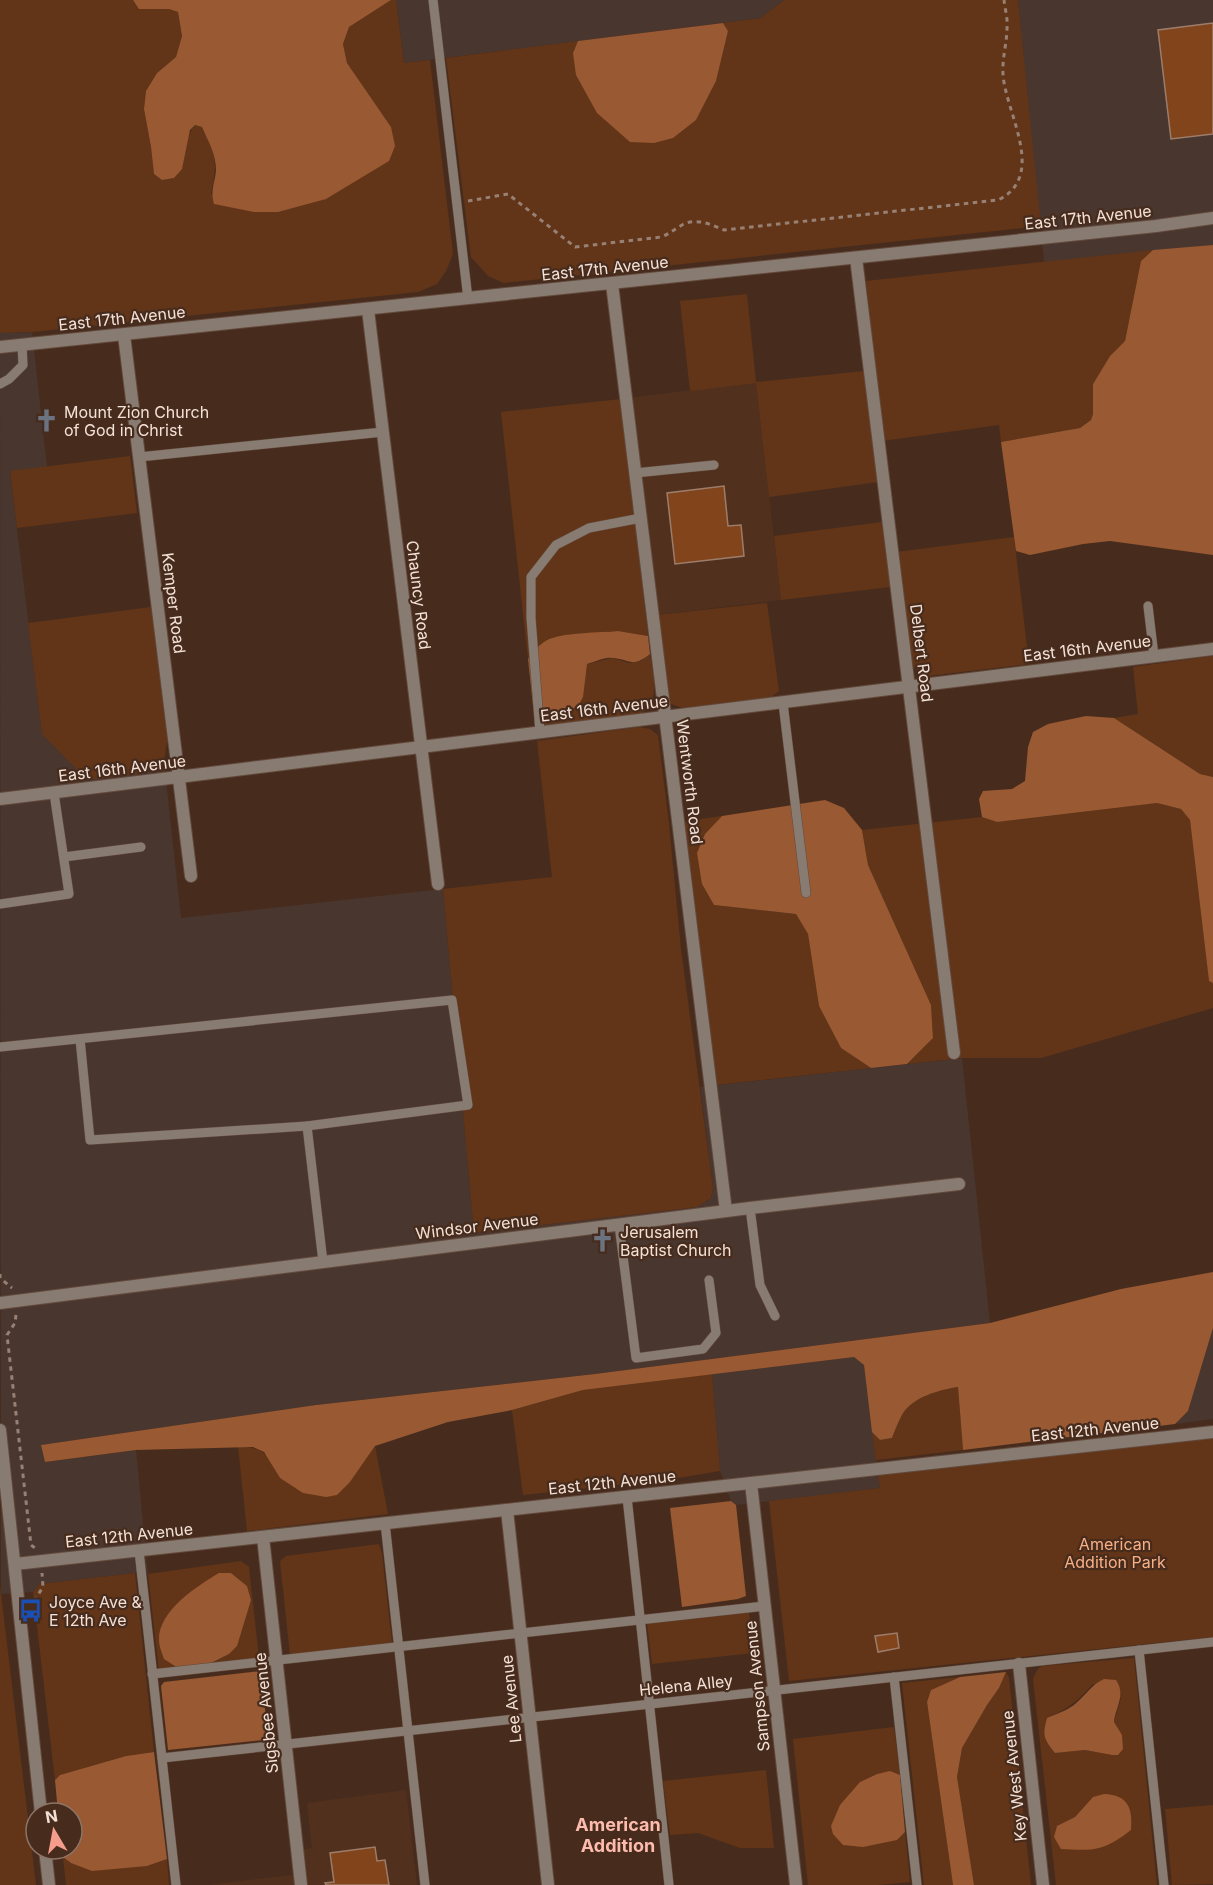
<svg xmlns="http://www.w3.org/2000/svg" width="1213" height="1885" font-family="Inter,sans-serif">
  <rect width="100%" height="100%" fill="#472c1d"/>
  <g fill="#51311d">
    <polygon points="756,382 781,600 646,616 621,399"/>
    <polygon points="406,1790 417,1885 208,1885 298,1874 296,1851 312,1848 307,1803"/>
  </g>
  <g fill="#49362f">
    <polygon points="396,0 784,0 761,18 404,63"/>
    <polygon points="1018,0 1213,0 1213,245 1044,262"/>
    <polygon points="32,332 47,467 10,472 42,734 145,773 164,762 181,918 443,889 474,1233 697,1207 711,1198 713,1188 700,1087 962,1058 990,1323 595,1374 316,1405 42,1445 45,1462 136,1450 148,1574 135,1573 40,1584 33,1592 1,1594 0,333"/>
    <polygon points="1213,1328 1213,1419 1175,1424 1188,1411"/>
    <polygon points="854,1357 864,1365 880,1488 736,1505 731,1501 720,1471 712,1374"/>
  </g>
  <g fill="#623518" fill-rule="evenodd">
    <path d="M0,0H133L140,9H169L178,12L182,36L176,57L157,73L146,91L144,109L151,147L154,174L162,180L174,178C190,160 182,140 195,125L202,127C216,157 218,160 211,194L391,127L347,63L343,44L349,27L391,0H396L404,63L430,60L453,254L446,271L437,284L418,292L32,332L0,333Z"/>
    <polygon points="784,0 1018,0 1041,226 504,283 488,276 471,257 446,58 578,41 573,53 696,120 716,81 728,31 723,23 761,18"/>
    <polygon points="1153,250 1141,261 1125,341 1110,356 1093,384 1093,414 1091,420 1080,428 1001,442 999,425 882,441 866,281"/>
    <polygon points="747,294 756,382 864,371 878,482 769,497 756,383 690,391 680,301"/>
    <polygon points="621,399 648,636 618,631 566,635 548,639 535,648 528,659 501,412"/>
    <polygon points="130,456 137,513 17,528 10,471"/>
    <polygon points="882,522 890,587 781,600 774,536"/>
    <polygon points="1014,537 1029,664 927,676 918,673 912,663 896,552"/>
    <polygon points="767,603 779,691 771,697 683,708 671,704 667,696 657,615"/>
    <polygon points="151,607 168,734 164,762 145,773 87,780 42,734 28,623"/>
    <path d="M650,654C652,674 662,701 641,714L535,727L533,706L548,714L587,664L612,658L630,663L641,661Z"/>
    <polygon points="1213,656 1213,777 1200,774 1114,718 1138,714 1133,667"/>
    <polygon points="639,727 650,729 658,735 669,824 681,949 713,1188 711,1198 697,1207 474,1233 443,889 552,877 537,741"/>
    <polygon points="1157,803 1181,809 1190,820 1209,980 1213,983 1213,1008 1041,1058 962,1058 907,1064 933,1038 931,1005 868,865 862,830 982,817 997,822"/>
    <polygon points="722,816 705,834 702,884 714,905 796,914 808,934 819,1006 841,1048 871,1068 716,1085 681,822"/>
    <polygon points="712,1374 720,1471 666,1480 523,1495 512,1410 583,1390"/>
    <path d="M958,1387L963,1450L876,1460L872,1432L880,1440L892,1438C895,1430 897,1421 902,1415C912,1397 939,1390 958,1387Z"/>
    <polygon points="1213,1435 1213,1637 789,1681 769,1501 880,1488 878,1474"/>
    <path d="M238,1446C267,1448 266,1455 280,1478L337,1495L350,1482L375,1446L388,1514L247,1531Z"/>
    <polygon points="379,1544 382,1554 392,1643 290,1655 280,1561 286,1556"/>
    <polygon points="241,1561 249,1567 259,1658 209,1664 229,1654 251,1600 247,1586 231,1573 178,1668 159,1671 148,1574"/>
    <polygon points="135,1573 154,1752 126,1756 60,1775 55,1780 33,1592 40,1584"/>
    <polygon points="0,1586 1,1594 36,1885 0,1885"/>
    <polygon points="738,1611 749,1613 753,1653 652,1664 647,1623"/>
    <path d="M1134,1658L1157,1885H1056L1033,1679L1037,1670L1042,1666ZM1093,1684L1121,1698L1114,1722L1117,1726L1112,1755L1085,1750L1055,1753C1044,1739 1042,1736 1047,1718C1070,1708 1076,1702 1093,1684ZM1093,1797L1061,1849L1058,1826L1075,1817Z"/>
    <polygon points="1006,1672 1009,1678 1031,1885 974,1885 957,1777 962,1748 987,1705 999,1688"/>
    <polygon points="960,1677 931,1690 927,1702 953,1885 924,1885 902,1683"/>
    <path d="M894,1727L900,1775C883,1769 875,1775 860,1782L897,1840L905,1832L910,1882L878,1885H808L793,1739Z"/>
    <polygon points="766,1770 774,1848 740,1848 698,1833 670,1835 663,1781"/>
    <polygon points="1213,1805 1213,1884 1172,1885 1165,1809"/>
    <polygon points="63,1857 71,1863 147,1866 167,1859 169,1885 66,1885"/>
  </g>
  <g fill="#995932">
    <path d="M133,0H391L349,27L343,44L347,63L391,127L395,146L389,161L326,199L278,212H254L214,204C210,190 215,183 216,170C216,154 208,141 202,127L195,125L190,130L182,169L174,178L162,180L154,174L151,147L144,109L146,91L157,73L176,57L182,36L178,12L169,9H139Z"/>
    <polygon points="723,23 728,31 716,81 696,120 673,138 654,143 630,142 597,113 576,75 573,53 578,41"/>
    <polygon points="1213,245 1213,555 1110,541 1083,544 1030,555 1016,551 1001,442 1080,428 1091,420 1093,414 1093,384 1110,356 1125,341 1141,261 1153,250"/>
    <path d="M618,631L648,636L650,654C631,669 631,659 612,658C604,657 595,662 587,664L583,697L578,706L563,713L548,714L533,706L528,659C534,651 540,643 549,639C568,632 597,633 618,631Z"/>
    <polygon points="1086,716 1114,718 1200,774 1213,777 1213,983 1209,981 1190,820 1181,809 1157,803 997,822 982,817 979,799 983,791 1012,789 1025,781 1028,747 1033,732 1048,724"/>
    <polygon points="825,800 844,808 862,830 868,865 931,1005 933,1038 907,1064 871,1068 841,1048 819,1006 808,934 796,914 714,905 702,884 697,853 705,834 722,816"/>
    <path d="M1213,1272V1328L1188,1411L1175,1424L963,1450L958,1387C939,1390 912,1397 902,1415C898,1422 895,1430 892,1438L880,1440L872,1432L864,1365L854,1357L583,1390L512,1410L448,1422L375,1446L350,1482L337,1495L326,1497L303,1493L280,1478L264,1452L253,1447L136,1450L45,1462L41,1445L316,1405L595,1374L990,1323L1121,1289Z"/>
    <polygon points="731,1501 736,1505 746,1596 738,1599 682,1607 670,1508"/>
    <path d="M219,1573H231L247,1586L251,1600L237,1646L229,1654L209,1664L178,1668L164,1659C162,1653 159,1646 159,1640C158,1611 197,1586 219,1573Z"/>
    <polygon points="261,1671 268,1737 263,1740 168,1750 161,1686 164,1682"/>
    <polygon points="1006,1672 999,1688 987,1705 962,1748 957,1777 974,1885 953,1885 927,1702 931,1690 960,1677"/>
    <path d="M1104,1679L1116,1680C1126,1695 1116,1706 1114,1722L1122,1735L1123,1749L1118,1755H1112L1085,1750L1055,1753C1044,1739 1042,1736 1047,1718C1056,1714 1066,1711 1074,1705C1085,1696 1091,1685 1104,1679Z"/>
    <polygon points="154,1752 167,1859 147,1866 92,1871 71,1863 63,1857 62,1849 72,1849 72,1813 58,1813 55,1780 60,1775 126,1756"/>
    <polygon points="890,1771 900,1775 905,1832 897,1840 863,1847 843,1845 833,1834 831,1826 840,1805 860,1782 877,1774"/>
    <path d="M1104,1794C1128,1795 1133,1808 1131,1830C1104,1851 1094,1851 1061,1849L1054,1837L1057,1826L1075,1817L1093,1797Z"/>
  </g>
  <g fill="#81441b" stroke="#9c7d6b" stroke-width="1.5">
    <polygon points="1213,23 1213,134 1171,139 1158,30"/>
    <polygon points="724,486 728,526 741,525 744,556 675,564 667,493"/>
    <polygon points="897,1633 899,1648 878,1652 875,1636"/>
    <polygon points="375,1847 377,1861 385,1860 389,1885 326,1885 325,1883 334,1882 330,1853"/>
  </g>
  <g fill="none" stroke-linecap="round" stroke-linejoin="round">
    <defs>
      <g id="service">
        <polyline points="433,0 468,299"/>
        <polyline points="0,384 9,379 23,365 22,345"/>
        <polyline points="139,457 383,432"/>
        <polyline points="635,473 714,465"/>
        <polyline points="1148,606 1154,656"/>
        <polyline points="783,703 806,893"/>
        <polyline points="540,733 531,618 531,577 556,545 589,528 641,518"/>
        <polyline points="64,857 141,847"/>
        <polyline points="0,904 69,894 54,793"/>
        <polyline points="80,1039 90,1140 307,1126"/>
        <polyline points="0,1047 452,1000 468,1105 307,1126 323,1262"/>
        <polyline points="750,1208 760,1285 775,1316"/>
        <polyline points="619,1225 636,1358 703,1349 716,1333 709,1280"/>
        <polyline points="627,1497 669,1885"/>
        <polyline points="385,1523 425,1885"/>
        <polyline points="139,1551 176,1885"/>
        <polyline points="1139,1650 1164,1885"/>
        <polyline points="152,1674 765,1606"/>
        <polyline points="894,1677 917,1885"/>
        <polyline points="162,1758 1213,1642"/>
      </g>
      <g id="minor">
        <polyline points="856,258 954,1053"/>
        <polyline points="612,284 726,1211"/>
        <polyline points="368,310 438,884"/>
        <polyline points="124,335 191,876"/>
        <polyline points="0,799 1213,649"/>
        <polyline points="0,1303 750,1208 959,1184"/>
        <polyline points="751,1483 796,1885"/>
        <polyline points="507,1510 548,1885"/>
        <polyline points="263,1537 301,1885"/>
        <polyline points="15,1564 1213,1432"/>
        <polyline points="1019,1664 1043,1885"/>
      </g>
      <g id="tertiary">
        <polyline points="0,347 1156,226 1213,218"/>
        <polyline points="0,1430 41,1813"/>
        <polyline points="45,1849 49,1885"/>
      </g>
    </defs>
    <use href="#service" stroke="#63493b" stroke-width="10"/>
    <use href="#minor" stroke="#63493b" stroke-width="14"/>
    <use href="#tertiary" stroke="#63493b" stroke-width="14"/>
    <g stroke="#978074" stroke-width="3" stroke-dasharray="4.5 4.5" stroke-linecap="butt">
      <path d="M468,201L508,194L575,247L661,237C669,234 675,229 682,225C697,217 711,225 724,230L998,200C1048,176 1005,112 1003,74C1002,58 1007,43 1007,28C1008,19 1005,9 1004,0"/>
      <polyline points="0,1274 0,1278 12,1288"/>
      <polyline points="16,1315 15,1323 7,1335 31,1545 35,1548"/>
      <polyline points="34,1601 43,1587 42,1573"/>
    </g>
    <use href="#service" stroke="#887b72" stroke-width="9"/>
    <use href="#minor" stroke="#887b72" stroke-width="12"/>
    <use href="#tertiary" stroke="#887b72" stroke-width="12"/>
  </g>
  <defs>
    <symbol id="church-bare" viewBox="-9 -9 18 18"><path d="M-1.2-6h2.4v3.5h3.3v2.4h-3.3V6h-2.4V-.1h-3.3v-2.4h3.3Z" fill="#6b7280" stroke="#472c1d" stroke-width="2.5" paint-order="stroke"/></symbol>
    <symbol id="bus-bare" viewBox="-9 -9 18 18"><path d="M-5-6H5V4H4V6H2V4H-2V6H-4V4H-5ZM-3.5-4V0h7V-4ZM-3.5 1.2v1.5H-2V1.2ZM2 1.2v1.5H3.5V1.2Z" fill="#1a4fb4" stroke="#472c1d" stroke-width="2.5" paint-order="stroke"/></symbol>
  </defs>
  <g fill-rule="evenodd">
    <use href="#church-bare" x="30" y="404" width="33" height="33"/>
    <use href="#church-bare" x="586" y="1224" width="33" height="33"/>
    <use href="#bus-bare" x="14" y="1594" width="33" height="33"/>
  </g>
  <g text-anchor="middle" stroke-width="4.5" stroke-linejoin="round" paint-order="stroke">
    <g font-size="16" fill="#f3e1d7" stroke="#472c1d">
      <text transform="translate(1088 217) rotate(-6)" y="6">East 17th Avenue</text>
      <text transform="translate(605 268) rotate(-6)" y="6">East 17th Avenue</text>
      <text transform="translate(122 318) rotate(-6)" y="6">East 17th Avenue</text>
      <text transform="translate(419 595) rotate(83)" y="6">Chauncy Road</text>
      <text transform="translate(174 603) rotate(83)" y="6">Kemper Road</text>
      <text transform="translate(1087 648) rotate(-7)" y="6">East 16th Avenue</text>
      <text transform="translate(922 653) rotate(83)" y="6">Delbert Road</text>
      <text transform="translate(604 708) rotate(-7)" y="6">East 16th Avenue</text>
      <text transform="translate(122 768) rotate(-7)" y="6">East 16th Avenue</text>
      <text transform="translate(690 782) rotate(83)" y="6">Wentworth Road</text>
      <text transform="translate(477 1226) rotate(-7)" y="6">Windsor Avenue</text>
      <text transform="translate(1095 1429) rotate(-6)" y="6">East 12th Avenue</text>
      <text transform="translate(612 1482) rotate(-6)" y="6">East 12th Avenue</text>
      <text transform="translate(129 1535) rotate(-6)" y="6">East 12th Avenue</text>
      <text transform="translate(686 1685) rotate(-6)" y="6">Helena Alley</text>
      <text transform="translate(757 1686) rotate(-96)" y="6">Sampson Avenue</text>
      <text transform="translate(511 1699) rotate(-96)" y="6">Lee Avenue</text>
      <text transform="translate(266 1713) rotate(-96)" y="6">Sigsbee Avenue</text>
      <text transform="translate(1014 1776) rotate(-96)" y="6">Key West Avenue</text>
    </g>
    <g font-size="16" fill="#f3e1d7" stroke="#472c1d" text-anchor="start">
      <text x="64" y="418">Mount Zion Church<tspan x="64" dy="18">of God in Christ</tspan></text>
      <text x="620" y="1238">Jerusalem<tspan x="620" dy="18">Baptist Church</tspan></text>
      <text x="49" y="1608">Joyce Ave &amp;<tspan x="49" dy="18">E 12th Ave</tspan></text>
    </g>
    <g font-size="16" fill="#f9b085" stroke="#472c1d">
      <text x="1115" y="1550">American<tspan x="1115" dy="18">Addition Park</tspan></text>
    </g>
    <g font-size="18" font-weight="bold" fill="#febcaf" stroke="#472c1d">
      <text x="618" y="1831">American<tspan x="618" dy="21">Addition</tspan></text>
    </g>
  </g>
  <g transform="translate(54 1831) rotate(350)"><circle r="28" fill="#472c1d" stroke="#8c7467" stroke-width="1.5"/>
  <path d="M0-4.5L10 22L0 15L-10 22Z" fill="#f49d8d"/>
  <text y="-9" font-size="16" font-weight="bold" text-anchor="middle" fill="#f3e1d7">N</text>
  </g>
</svg>
